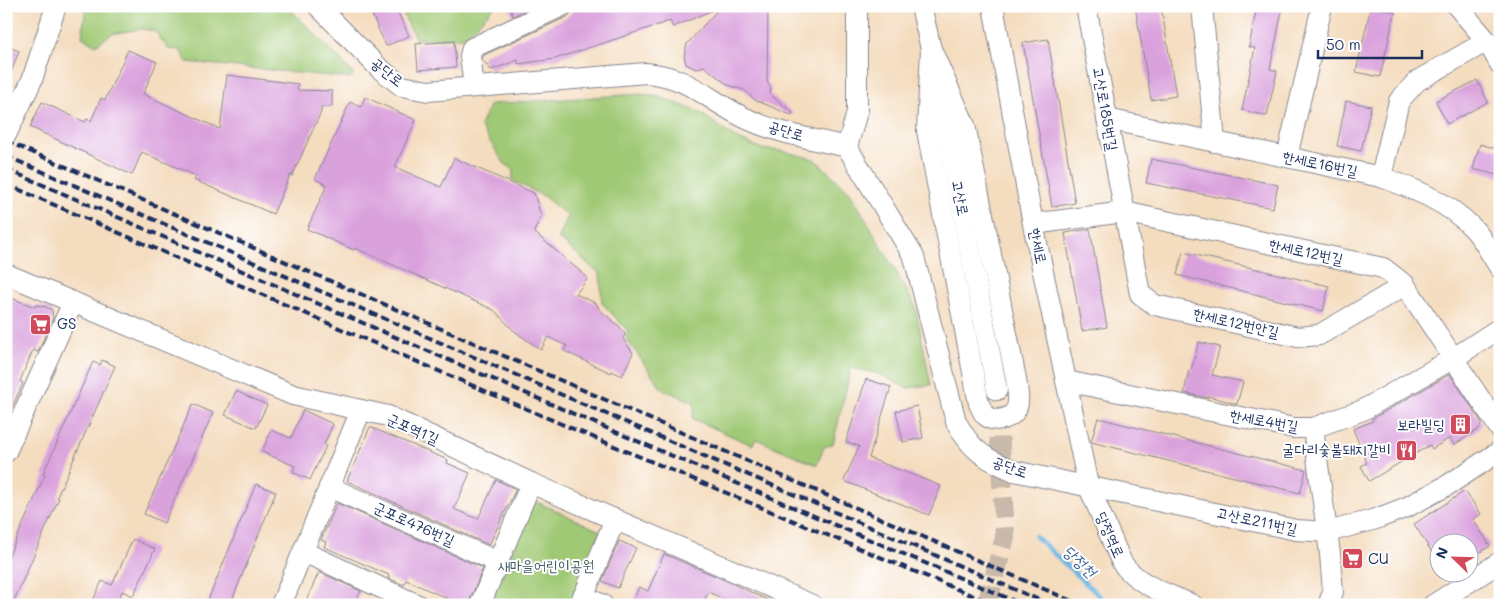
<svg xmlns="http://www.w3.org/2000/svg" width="1506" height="611" font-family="Mali,'Poor Story',sans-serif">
  <rect width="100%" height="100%" fill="#fff"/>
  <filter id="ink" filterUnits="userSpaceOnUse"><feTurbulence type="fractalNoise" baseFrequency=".02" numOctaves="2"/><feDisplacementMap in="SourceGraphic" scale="10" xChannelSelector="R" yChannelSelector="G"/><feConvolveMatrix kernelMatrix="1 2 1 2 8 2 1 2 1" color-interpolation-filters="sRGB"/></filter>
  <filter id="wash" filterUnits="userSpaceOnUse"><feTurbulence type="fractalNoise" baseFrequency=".0096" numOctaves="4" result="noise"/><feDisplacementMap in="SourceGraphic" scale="20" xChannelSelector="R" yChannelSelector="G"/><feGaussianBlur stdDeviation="1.12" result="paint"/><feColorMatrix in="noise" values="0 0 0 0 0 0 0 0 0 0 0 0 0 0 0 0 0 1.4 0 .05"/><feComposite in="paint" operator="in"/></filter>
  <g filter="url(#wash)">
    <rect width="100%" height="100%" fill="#f4dcbe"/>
    <g fill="#a0c974" stroke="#5e7c69">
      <polygon points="86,6 287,6 354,74 350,78 187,62 180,50 168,49 155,31 141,29 111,34 96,45 82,37"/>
      <polygon points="399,6 495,6 465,37 416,40"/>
      <path d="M640,94L660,97L699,112L734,137L762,149L783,151L814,159L850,192L915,305L931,385L906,388L880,374L851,368L833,444L824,447L817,465L756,439L752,445L693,419L694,402L662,389L626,338L628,331L602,303L600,273C584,263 574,249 558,239L568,216L543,196L512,180L514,170L504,163L480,126L490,104Z"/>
      <polygon points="535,501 602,532 569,605 488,605"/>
    </g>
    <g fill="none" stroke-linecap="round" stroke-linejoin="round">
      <polyline stroke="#6ab7e3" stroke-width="4.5" points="1035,536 1109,605"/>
    </g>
    <g id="blocks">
      <g fill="#daa2dd">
        <polygon points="368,6 395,6 409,36 386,46"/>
        <polygon points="509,6 533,6 513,16"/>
        <polygon points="574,6 765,6 768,9 767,82 771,88 770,94 793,113 791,115 755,100 744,90 728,85 704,66 696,69 686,64 684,56 687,44 720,7 673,27 670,21 555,59 518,64 518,60 491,70 482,59 484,55 567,17 572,12"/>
        <polygon points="1135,6 1161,6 1176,96 1151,100"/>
        <polygon points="1257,6 1283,6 1270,69 1277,71 1267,116 1242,110 1255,48 1249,47"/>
        <polygon points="1371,6 1395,12 1380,77 1356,72"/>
        <polygon points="1048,39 1075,203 1052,207 1023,43"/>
        <polygon points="454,41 456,67 418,70 416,44"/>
        <polygon points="6,46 19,51 7,83 6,83"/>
        <polygon points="128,50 157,62 143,94 220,129 227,75 298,84 297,90 332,91 332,107 321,107 321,112 292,176 290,175 273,214 194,180 196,176 142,152 132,175 30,127 42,102 85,122 87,119 91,121 101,98 105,100"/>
        <polygon points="1477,80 1488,102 1447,124 1436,101"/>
        <polygon points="365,97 416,120 395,167 441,187 454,158 534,193 541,216 534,232 588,278 576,294 597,304 599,309 619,326 625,334 623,339 633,353 622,376 612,371 611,373 564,351 567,346 548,337 541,350 513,330 494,310 355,248 354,250 307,229 327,185 315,179 350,102 361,107"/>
        <polygon points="1346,101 1371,106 1361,151 1337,146"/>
        <polygon points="1480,144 1500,150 1500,176 1473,169"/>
        <polygon points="1151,159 1278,185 1273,208 1146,183"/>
        <polygon points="1090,229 1107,327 1082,331 1065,233"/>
        <polygon points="1183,252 1329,286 1323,311 1177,275"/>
        <polygon points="6,296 35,307 36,305 46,307 52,310 53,317 38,352 33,350 20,381 23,383 6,421"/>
        <polygon points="1199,342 1220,347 1212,375 1243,382 1237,404 1208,396 1208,398 1184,393 1189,370 1191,370"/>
        <polygon points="102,360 115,366 57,497 59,498 12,605 6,605 6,562 45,475 43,474 93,362 100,365"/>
        <polygon points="1450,374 1482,423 1479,429 1454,445 1450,438 1432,449 1430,445 1369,481 1361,466 1367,463 1353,429 1373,421 1372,419"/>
        <polygon points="866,379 891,387 869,458 941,486 929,515 844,481 859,446 846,442"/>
        <polygon points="236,391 267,405 256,428 225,415"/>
        <polygon points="193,404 213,413 164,523 144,514"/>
        <polygon points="917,406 923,438 903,442 896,411"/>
        <polygon points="303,410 333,424 324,445 326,446 310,480 293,472 295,466 262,452 271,430 291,438"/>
        <polygon points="1098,418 1306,470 1300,493 1091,442"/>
        <polygon points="370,427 448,460 447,463 470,473 454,509 478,519 496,480 516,489 489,545 347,481"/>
        <polygon points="256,484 276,492 230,605 206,605"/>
        <polygon points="1465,491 1481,514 1473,519 1490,546 1468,560 1468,544 1438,544 1438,562 1414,524"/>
        <polygon points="337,503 483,568 468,605 451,605 453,601 406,580 404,585 388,578 389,575 324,547 326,542 321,540"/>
        <polygon points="133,539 155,549 133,596 122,591 116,605 91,605 102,581 112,585"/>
        <polygon points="619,541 636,548 618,588 602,581"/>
        <polygon points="664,554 727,581 778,605 737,605 708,592 703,605 631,605 639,587 648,591"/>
        <polygon points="319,572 361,591 354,605 304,605"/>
      </g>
    </g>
  </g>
  <g filter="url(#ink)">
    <use href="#blocks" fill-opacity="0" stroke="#88868e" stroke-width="1"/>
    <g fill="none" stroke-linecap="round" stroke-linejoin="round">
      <polyline stroke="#c9b9ab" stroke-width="20" stroke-dasharray="20 10" stroke-linecap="butt" points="987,605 1005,537 997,390"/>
      <defs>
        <g id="minor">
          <path d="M318,6L379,68L402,86L428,91L646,73C688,76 708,100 743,117C775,133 813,139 847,147L914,257L956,422C960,428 963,434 967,439C979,456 996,463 1014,471L1296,530L1328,532L1376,519L1407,507L1448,485L1500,451"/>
          <polyline points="921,6 931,49 997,390"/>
          <path d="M993,6L1033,224L1088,485L1122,563C1139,586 1168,594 1193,605"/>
          <polyline points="1086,6 1140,294 1155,305 1298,337 1319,335 1405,285"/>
          <polyline points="1202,6 1215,142"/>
          <polyline points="1457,6 1487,41 1500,64"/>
          <path d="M931,49L965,125L1016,379C1017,389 1021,403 1015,411C1009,420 993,423 985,415C983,413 981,407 979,404L927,131Z"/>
          <polyline points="474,87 470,56 472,48 562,6"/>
          <path d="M1107,119L1381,177C1414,189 1446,201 1472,227C1483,238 1491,255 1500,268"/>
          <polyline points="6,135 32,80 56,6"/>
          <polyline points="847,147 857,112 857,6"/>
          <polyline points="1287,157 1322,6"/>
          <polyline points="1381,177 1399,101 1417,81 1487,41"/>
          <polyline points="1033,224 1124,212 1383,268 1405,285 1500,429"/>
          <polyline points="6,274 293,395 388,416 531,483 812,605"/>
          <polyline points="1066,381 1294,428 1313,428 1363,410 1454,358 1500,328"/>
          <polyline points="1313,428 1330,554 1333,592 1328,605"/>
          <polyline points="6,452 73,302"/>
          <polyline points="329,487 498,562"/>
          <polyline points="304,552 418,605"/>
          <polyline points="583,596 603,605"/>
          <polyline points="281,605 361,410"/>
          <polyline points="480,605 531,483"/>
          <polyline points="580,605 615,519"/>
          <polyline points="1433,605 1500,562"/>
        </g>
      </defs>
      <use href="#minor" stroke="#88868e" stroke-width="22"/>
      <use href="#minor" stroke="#fff" stroke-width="20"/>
      <g stroke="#1b2f5e" stroke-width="4" stroke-dasharray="8 4" stroke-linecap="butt">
        <polyline points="6,141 1081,605"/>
        <polyline points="6,156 1051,605"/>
        <polyline points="6,169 604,427 1024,605"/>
        <polyline points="6,184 559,423 995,605"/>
      </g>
    </g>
  </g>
  <defs>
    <symbol id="supermarket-square" viewBox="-11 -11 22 22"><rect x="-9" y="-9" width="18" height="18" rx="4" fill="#d1495b" stroke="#fff"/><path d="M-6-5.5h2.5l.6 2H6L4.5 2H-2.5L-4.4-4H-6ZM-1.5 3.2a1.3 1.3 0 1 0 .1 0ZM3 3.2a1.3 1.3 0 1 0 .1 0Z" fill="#fff"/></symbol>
    <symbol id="building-square" viewBox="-11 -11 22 22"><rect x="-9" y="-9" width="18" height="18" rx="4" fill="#d1495b" stroke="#fff"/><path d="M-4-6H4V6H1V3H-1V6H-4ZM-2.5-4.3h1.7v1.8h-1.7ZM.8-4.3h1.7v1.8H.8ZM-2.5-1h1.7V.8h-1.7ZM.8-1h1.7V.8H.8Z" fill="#fff"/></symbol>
    <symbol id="restaurant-square" viewBox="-11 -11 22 22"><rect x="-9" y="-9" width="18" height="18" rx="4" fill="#d1495b" stroke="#fff"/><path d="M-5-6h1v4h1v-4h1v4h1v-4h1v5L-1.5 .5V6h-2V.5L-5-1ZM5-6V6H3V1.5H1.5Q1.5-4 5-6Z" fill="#fff"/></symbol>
  </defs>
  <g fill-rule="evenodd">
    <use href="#supermarket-square" x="28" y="312" width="25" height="25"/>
    <use href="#building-square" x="1448" y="412" width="25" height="25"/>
    <use href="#restaurant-square" x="1394" y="438" width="25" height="25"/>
    <use href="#supermarket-square" x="1340" y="546" width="25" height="25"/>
  </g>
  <g text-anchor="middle" stroke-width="4" stroke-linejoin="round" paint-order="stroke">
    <g font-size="15" fill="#1b2f5e" stroke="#fff">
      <text transform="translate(387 72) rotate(38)" y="5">공단로</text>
      <text transform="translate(1105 109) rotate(80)" y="5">고산로185번길</text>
      <text transform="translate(786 131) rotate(17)" y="5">공단로</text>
      <text transform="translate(1320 164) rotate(12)" y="5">한세로16번길</text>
      <text transform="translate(960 198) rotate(79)" y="5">고산로</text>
      <text transform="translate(1038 246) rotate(78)" y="5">한세로</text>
      <text transform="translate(1306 252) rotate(12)" y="5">한세로12번길</text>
      <text transform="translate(1236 323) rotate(13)" y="5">한세로12번안길</text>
      <text transform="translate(1264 421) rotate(10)" y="5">한세로4번길</text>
      <text transform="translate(413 429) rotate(24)" y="5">군포역1길</text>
      <text transform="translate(1010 467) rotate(20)" y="5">공단로</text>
      <text transform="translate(1257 521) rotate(12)" y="5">고산로211번길</text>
      <text transform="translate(414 524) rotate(24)" y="5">군포로476번길</text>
      <text transform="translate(1110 535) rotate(66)" y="5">당정역로</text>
    </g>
    <g font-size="15" fill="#1b2f5e" stroke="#fff" text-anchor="start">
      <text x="57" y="329">GS</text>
      <text x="1445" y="430" text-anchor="end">보라빌딩</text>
      <text x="1391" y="455" text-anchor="end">굴다리숯불돼지갈비</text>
      <text x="1368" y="564">CU</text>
    </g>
    <g font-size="15" fill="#435d65" stroke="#fff">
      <text x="546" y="571">새마을어린이공원</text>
    </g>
    <g font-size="16" font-style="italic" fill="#375f8d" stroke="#fff">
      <text transform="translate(1080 561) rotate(43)" y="6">당정천</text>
    </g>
  </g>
  <rect width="1506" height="611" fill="none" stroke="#fff" stroke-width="25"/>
  <g transform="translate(1454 558) rotate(293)"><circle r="24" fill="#ffffff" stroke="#a4acbf"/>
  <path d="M0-4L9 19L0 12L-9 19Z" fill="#d1495b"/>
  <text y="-8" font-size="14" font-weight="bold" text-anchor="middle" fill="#1b2f5e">N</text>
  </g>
  <path d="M1318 50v8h104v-8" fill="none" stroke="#1b2f5e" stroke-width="2.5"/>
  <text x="1326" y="50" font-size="15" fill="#1b2f5e" stroke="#ffffff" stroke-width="4" paint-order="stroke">50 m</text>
</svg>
